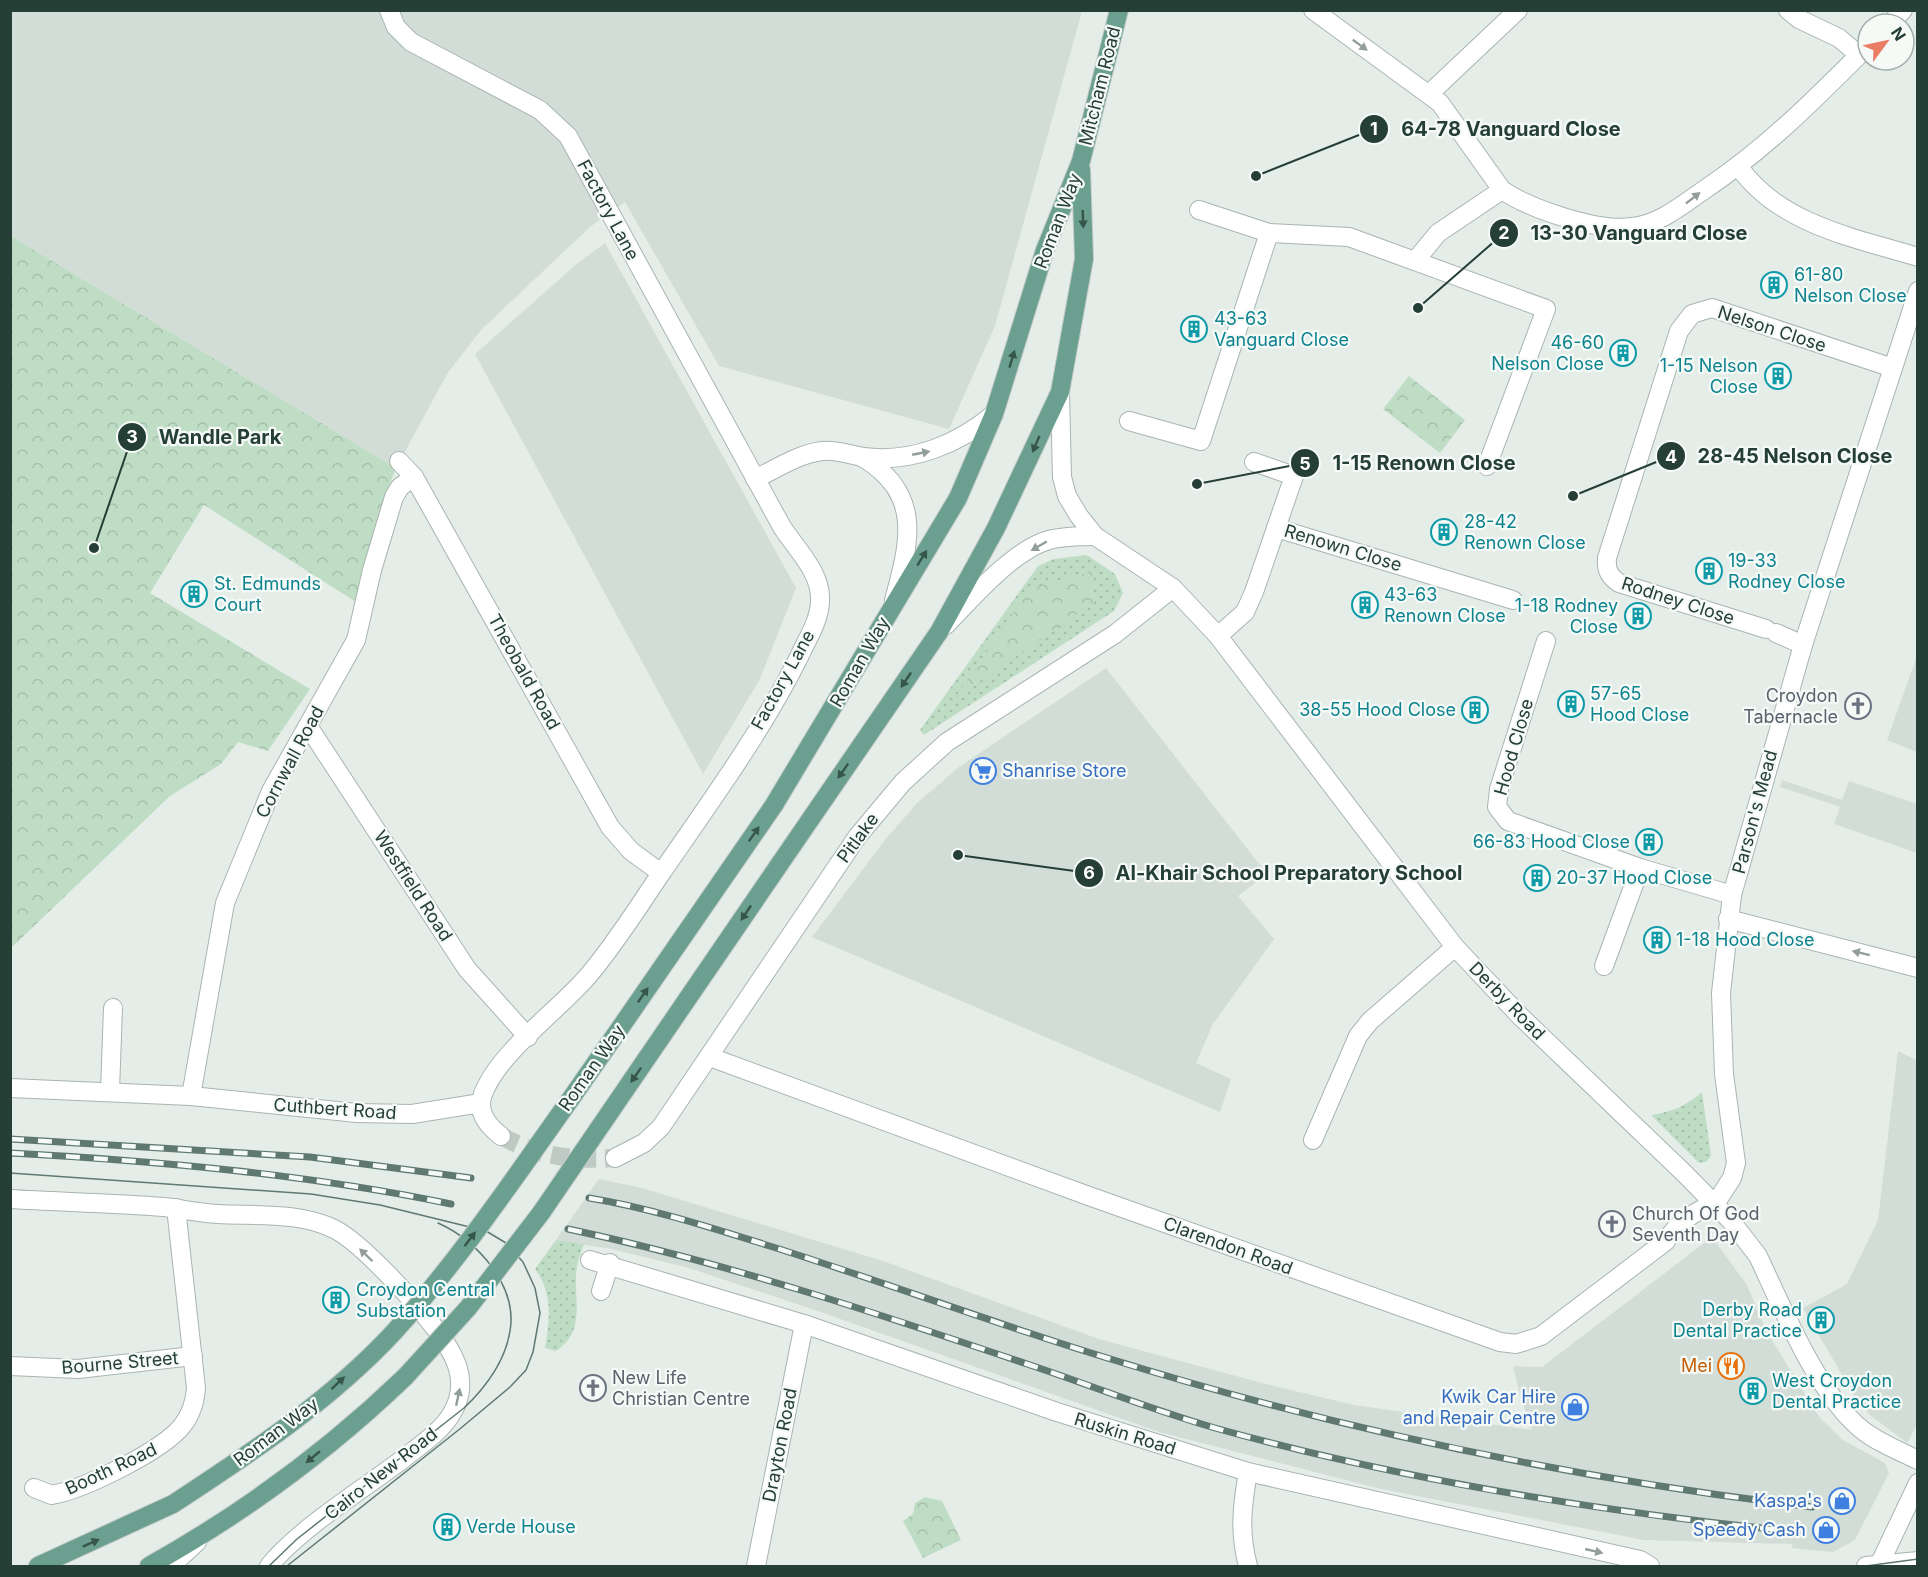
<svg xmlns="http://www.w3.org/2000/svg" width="1928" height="1577" font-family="Inter,sans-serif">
  <defs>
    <pattern id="grass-dots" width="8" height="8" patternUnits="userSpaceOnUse" patternTransform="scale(1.5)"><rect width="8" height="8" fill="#bfddc5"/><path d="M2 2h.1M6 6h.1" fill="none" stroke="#a4bfaa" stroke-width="1.8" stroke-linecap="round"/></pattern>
    <pattern id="forest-crowns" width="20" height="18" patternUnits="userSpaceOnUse" patternTransform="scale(1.5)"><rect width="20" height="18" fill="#bfddc5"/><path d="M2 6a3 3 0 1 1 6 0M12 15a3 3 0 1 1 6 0" fill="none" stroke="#a4bfaa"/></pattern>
  </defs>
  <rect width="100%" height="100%" fill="#e5ede9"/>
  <g fill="#d3ddd8">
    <polygon points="10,11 1082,11 995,326 949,429 719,366 625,202 590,227 481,330 447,374 396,468 11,236"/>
    <polygon points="605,243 796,588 760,679 703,774 475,354 579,262"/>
    <polygon points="1917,656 1917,752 1887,740"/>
    <polygon points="1106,668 1267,874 1238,896 1274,939 1213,1024 1196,1063 1231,1079 1220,1112 812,937 884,841 917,803 959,767"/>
    <polygon points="1782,780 1842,800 1849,781 1917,804 1917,853 1834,824 1840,807 1780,787"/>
    <polygon points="1898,1051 1918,1061 1918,1423 1907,1443 1870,1415 1855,1397 1803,1308 1847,1284 1878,1220"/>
    <polygon points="599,1179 642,1188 883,1261 1099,1339 1262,1383 1354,1405 1532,1430 1521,1399 1513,1366 1542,1367 1712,1237 1747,1285 1766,1330 1819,1417 1843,1440 1885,1463 1889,1473 1855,1540 1833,1552 1791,1548 1793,1544 1644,1540 1381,1489 1159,1432 812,1309 689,1268 611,1249 556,1240"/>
  </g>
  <g fill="url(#grass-dots)">
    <polygon points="1087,555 1115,574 1123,593 1114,611 924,735 920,730 1038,566 1054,559"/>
    <path d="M1702,1092L1711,1156L1706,1162L1699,1163L1651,1115C1672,1112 1686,1106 1702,1092Z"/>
    <path d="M556,1240L584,1244C581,1252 578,1260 577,1267C572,1298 588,1330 556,1351L545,1348C550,1320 553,1293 535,1269Z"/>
  </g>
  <g fill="url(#forest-crowns)">
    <polygon points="11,236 396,468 386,494 356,602 204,505 150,593 310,689 268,751 238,742 221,764 170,796 11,948"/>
    <polygon points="1409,376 1465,420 1440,453 1383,409"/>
    <polygon points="1092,572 1094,603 955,698 1030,588"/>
    <polygon points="925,1497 942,1501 961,1540 923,1558 903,1521 913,1514 915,1503"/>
  </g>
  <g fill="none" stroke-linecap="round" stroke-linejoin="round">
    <path stroke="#bfcac5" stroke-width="18" stroke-dasharray="18 9" stroke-linecap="butt" d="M501,1136C536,1156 575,1161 615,1158"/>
    <defs>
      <g id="minor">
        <path d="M1313,10L1440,103L1502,190C1530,209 1598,232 1632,227C1660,224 1682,205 1704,190C1768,147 1814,100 1868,46"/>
        <polyline points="1788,10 1799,19 1839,38 1859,55"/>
        <polyline points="1890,24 1903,10"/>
        <polyline points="1429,94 1518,10"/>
        <path d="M1739,167C1779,224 1855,238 1918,257"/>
        <polyline points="1199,210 1269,233 1349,237 1546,309 1487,466"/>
        <polyline points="1415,261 1438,233 1502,190"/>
        <polyline points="1129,421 1201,441 1269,233"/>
        <polyline points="399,461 414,477 610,827 631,851 661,873"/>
        <polyline points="1276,528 1513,600"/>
        <path d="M1173,588L1218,636L1455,947L1520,1016L1685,1174L1731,1221L1758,1256C1783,1309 1816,1391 1861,1429C1877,1442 1899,1451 1918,1460"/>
        <path d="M1766,629L1619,583C1609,576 1606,570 1607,558L1679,331L1692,314L1712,308L1893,368"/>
        <polyline points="1776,633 1803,645"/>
        <polyline points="1218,636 1245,612 1254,592 1294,476 1254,462"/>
        <polyline points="1546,641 1499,789 1497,807 1508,821 1640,868 1732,895"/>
        <polyline points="308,726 467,969 528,1037"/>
        <polyline points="1728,919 1918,968"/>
        <polyline points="1604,966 1640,868"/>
        <path d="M710,1057L1086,1195L1500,1342L1516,1344L1541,1336L1666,1241C1678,1222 1694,1211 1715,1204"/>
        <polyline points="10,1088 191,1096 357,1113 412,1114 481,1103"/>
        <polyline points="110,1091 113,1008"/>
        <polyline points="191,1096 225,903 271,791 356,640 372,570 394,497 400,487 414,477"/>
        <polyline points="1313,1140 1358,1036 1370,1021 1455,947"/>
        <polyline points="1715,1204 1732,1178 1736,1163 1724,1074 1721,993 1732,895 1803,645 1918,291"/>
        <polyline points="590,1260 804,1324 1057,1412 1248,1472 1640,1560 1650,1566"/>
        <polyline points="601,1291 610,1263"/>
        <polyline points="10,1366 78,1369 193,1356"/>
        <path d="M34,1488L52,1495C84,1489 162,1451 182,1426C191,1415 195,1402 196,1388L176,1208"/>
        <polyline points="756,1566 804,1324"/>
        <path d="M1248,1566C1239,1533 1242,1506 1248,1472"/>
      </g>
      <g id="tertiary">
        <path d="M389,10L396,27L411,42L540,110L568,136L782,527C797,550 822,573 820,602C819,622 807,639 799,657C761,733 710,802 662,872C638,907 616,943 588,976C558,1011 499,1052 483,1094C476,1112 488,1126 501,1136"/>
        <path d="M862,457C923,494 910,541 894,600"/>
        <path d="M755,479C776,469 798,454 822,451C837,449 849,455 863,457C912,463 957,445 994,414"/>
        <path d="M946,625C972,598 1013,550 1049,540C1064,536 1080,536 1095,536"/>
        <polyline points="615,1158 644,1143 661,1127 857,837 903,782 947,742 1115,634 1173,588 1095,536 1079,516 1067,496 1062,477 1060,392"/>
        <path d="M10,1199C62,1202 113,1203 164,1207C182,1209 200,1213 218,1214C255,1216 301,1212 334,1229C361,1242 415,1302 434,1327C454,1352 471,1381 452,1413C442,1431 419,1446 403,1459C362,1490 300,1528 269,1566"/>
        <polyline points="1880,1563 1918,1483"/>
        <polyline points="171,1566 197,1542"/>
        <polyline points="1866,1566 1918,1561"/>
      </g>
      <g id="primary">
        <polyline points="774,805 958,498 994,414 1045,250 1081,161 1119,10"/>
        <polyline points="779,865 939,632 996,528 1060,392 1084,259 1081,169"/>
        <polyline points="38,1566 173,1504"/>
        <path d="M149,1566C242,1514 328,1451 405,1377"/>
      </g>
    </defs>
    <use href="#minor" stroke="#a8b5b0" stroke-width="20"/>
    <use href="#tertiary" stroke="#a8b5b0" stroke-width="20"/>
    <use href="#primary" stroke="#c2c9c7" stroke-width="20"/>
    <use href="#minor" stroke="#fff" stroke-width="18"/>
    <use href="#tertiary" stroke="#fff" stroke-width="18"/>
    <use href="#primary" stroke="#6ba090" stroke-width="18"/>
    <g stroke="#5f7971" stroke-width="1.5">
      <polyline points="10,1173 311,1194 380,1205 486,1231 506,1243 523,1262 535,1288 540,1313 533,1352 526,1370 510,1387 461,1428 287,1566"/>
      <path d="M269,1566L297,1539L464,1408C486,1387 505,1362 510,1331C518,1285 476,1240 438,1223"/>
      <polyline points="1866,1566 1918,1559"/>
    </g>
    <defs>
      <g id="rail">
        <polyline points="10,1139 310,1157 471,1178"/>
        <path d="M10,1153C158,1161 306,1174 451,1204"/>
        <path d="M589,1198C651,1208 712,1228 773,1247C884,1282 993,1323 1104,1357C1332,1428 1575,1479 1812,1507"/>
        <path d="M568,1229C724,1262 876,1313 1027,1364C1090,1385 1152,1410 1215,1428C1406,1481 1602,1512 1799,1532"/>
      </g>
    </defs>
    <use href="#rail" stroke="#5f7971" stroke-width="7"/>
    <use href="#rail" stroke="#f5faf7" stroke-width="4.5" stroke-dasharray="14" stroke-linecap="butt"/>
    <defs>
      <g id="primary-bridge">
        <polyline points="405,1377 468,1308 541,1213 779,865"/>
        <path d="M173,1504C251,1453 330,1401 394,1332C460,1259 515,1177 572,1097C640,1000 707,902 774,805"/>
      </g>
    </defs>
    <use href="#primary-bridge" stroke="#c2c9c7" stroke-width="20" stroke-linecap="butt"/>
    <use href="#primary-bridge" stroke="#6ba090" stroke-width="18"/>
  </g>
  <defs><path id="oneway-solid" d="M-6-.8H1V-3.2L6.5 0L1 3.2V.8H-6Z" transform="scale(1.5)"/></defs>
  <g fill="#929e9a">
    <use href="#oneway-solid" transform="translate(1360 45) rotate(36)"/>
    <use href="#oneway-solid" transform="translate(1693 198) rotate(-38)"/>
    <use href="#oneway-solid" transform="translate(921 453) rotate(-11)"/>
    <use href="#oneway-solid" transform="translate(1039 546) rotate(150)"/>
    <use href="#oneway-solid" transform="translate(1861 953) rotate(-166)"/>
    <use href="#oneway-solid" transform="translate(366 1255) rotate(-136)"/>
    <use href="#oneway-solid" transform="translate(458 1397) rotate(-78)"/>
    <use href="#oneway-solid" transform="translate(1594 1551) rotate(13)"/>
  </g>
  <g fill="#36564c">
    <use href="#oneway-solid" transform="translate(1083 219) rotate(88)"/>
    <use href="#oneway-solid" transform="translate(1012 359) rotate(-73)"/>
    <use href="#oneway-solid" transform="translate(1036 444) rotate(113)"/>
    <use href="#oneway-solid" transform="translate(922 558) rotate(-58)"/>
    <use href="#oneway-solid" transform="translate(906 680) rotate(124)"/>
    <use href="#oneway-solid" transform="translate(843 771) rotate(125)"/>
    <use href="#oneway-solid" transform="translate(754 834) rotate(-55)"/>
    <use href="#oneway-solid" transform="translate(746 913) rotate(124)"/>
    <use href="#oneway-solid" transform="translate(643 995) rotate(-55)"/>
    <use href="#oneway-solid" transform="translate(636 1075) rotate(125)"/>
    <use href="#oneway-solid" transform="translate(470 1239) rotate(-53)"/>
    <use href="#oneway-solid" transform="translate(338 1383) rotate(-43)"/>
    <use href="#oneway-solid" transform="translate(313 1457) rotate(140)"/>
    <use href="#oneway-solid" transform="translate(91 1543) rotate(-24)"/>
  </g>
  <defs>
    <symbol id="building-ring" viewBox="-11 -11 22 22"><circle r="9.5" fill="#f5faf7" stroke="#0f9aa8" stroke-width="1.5"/><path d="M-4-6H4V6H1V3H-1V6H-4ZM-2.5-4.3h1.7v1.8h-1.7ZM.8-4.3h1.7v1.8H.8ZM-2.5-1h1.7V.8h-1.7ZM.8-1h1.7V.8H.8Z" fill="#0f9aa8"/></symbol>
    <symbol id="church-ring" viewBox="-11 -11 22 22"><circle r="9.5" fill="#f5faf7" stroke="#6b7280" stroke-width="1.5"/><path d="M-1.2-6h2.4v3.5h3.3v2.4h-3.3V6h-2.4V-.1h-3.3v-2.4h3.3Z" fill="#6b7280"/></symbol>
    <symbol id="supermarket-ring" viewBox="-11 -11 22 22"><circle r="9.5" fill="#f5faf7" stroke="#3f7fe0" stroke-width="1.5"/><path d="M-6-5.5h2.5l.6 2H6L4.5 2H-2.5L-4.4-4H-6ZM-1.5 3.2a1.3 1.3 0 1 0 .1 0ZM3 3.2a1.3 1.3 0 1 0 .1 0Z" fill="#3f7fe0"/></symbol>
    <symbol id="restaurant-ring" viewBox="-11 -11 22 22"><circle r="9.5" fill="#f5faf7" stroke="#e8710a" stroke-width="1.5"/><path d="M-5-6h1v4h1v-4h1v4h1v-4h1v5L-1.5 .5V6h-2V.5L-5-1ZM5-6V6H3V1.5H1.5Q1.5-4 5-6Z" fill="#e8710a"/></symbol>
    <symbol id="shop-ring" viewBox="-11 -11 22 22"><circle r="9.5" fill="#f5faf7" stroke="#3f7fe0" stroke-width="1.5"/><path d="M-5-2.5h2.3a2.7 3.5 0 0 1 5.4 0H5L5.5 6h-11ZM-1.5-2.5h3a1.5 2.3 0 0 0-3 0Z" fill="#3f7fe0"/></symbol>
  </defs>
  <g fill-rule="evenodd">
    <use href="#building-ring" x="1759" y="270" width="30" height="30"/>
    <use href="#building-ring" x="1179" y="314" width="30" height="30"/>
    <use href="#building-ring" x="1608" y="338" width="30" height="30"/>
    <use href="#building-ring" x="1763" y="361" width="30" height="30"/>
    <use href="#building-ring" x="1429" y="517" width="30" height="30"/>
    <use href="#building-ring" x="1694" y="556" width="30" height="30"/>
    <use href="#building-ring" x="179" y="579" width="30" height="30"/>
    <use href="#building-ring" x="1350" y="590" width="30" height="30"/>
    <use href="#building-ring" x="1623" y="601" width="30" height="30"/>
    <use href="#building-ring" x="1556" y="689" width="30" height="30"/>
    <use href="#church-ring" x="1843" y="691" width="30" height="30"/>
    <use href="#building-ring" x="1460" y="695" width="30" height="30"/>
    <use href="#supermarket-ring" x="968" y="756" width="30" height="30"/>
    <use href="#building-ring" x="1634" y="827" width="30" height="30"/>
    <use href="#building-ring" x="1522" y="863" width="30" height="30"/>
    <use href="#building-ring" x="1642" y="925" width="30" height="30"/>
    <use href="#church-ring" x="1597" y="1209" width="30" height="30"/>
    <use href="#building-ring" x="321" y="1285" width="30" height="30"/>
    <use href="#building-ring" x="1806" y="1305" width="30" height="30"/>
    <use href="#restaurant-ring" x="1716" y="1351" width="30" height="30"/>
    <use href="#church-ring" x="578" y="1373" width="30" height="30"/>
    <use href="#building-ring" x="1738" y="1376" width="30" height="30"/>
    <use href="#shop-ring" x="1560" y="1392" width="30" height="30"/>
    <use href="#shop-ring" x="1827" y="1486" width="30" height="30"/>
    <use href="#building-ring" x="432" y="1512" width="30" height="30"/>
    <use href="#shop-ring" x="1811" y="1515" width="30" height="30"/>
  </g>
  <g text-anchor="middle" stroke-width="4.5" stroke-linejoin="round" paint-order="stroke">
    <g font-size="18" fill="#253e36" stroke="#f5faf7">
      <text transform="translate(1100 86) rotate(-76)" y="6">Mitcham Road</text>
      <text transform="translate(608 210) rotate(62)" y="6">Factory Lane</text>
      <text transform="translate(1058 221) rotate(-69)" y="6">Roman Way</text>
      <text transform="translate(1772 329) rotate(18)" y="6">Nelson Close</text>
      <text transform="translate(1343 548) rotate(17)" y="6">Renown Close</text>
      <text transform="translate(1678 601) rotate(18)" y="6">Rodney Close</text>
      <text transform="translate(860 662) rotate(-60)" y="6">Roman Way</text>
      <text transform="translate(524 672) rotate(61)" y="6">Theobald Road</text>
      <text transform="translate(783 680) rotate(-61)" y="6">Factory Lane</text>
      <text transform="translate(1514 747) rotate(-74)" y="6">Hood Close</text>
      <text transform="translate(290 762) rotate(-62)" y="6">Cornwall Road</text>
      <text transform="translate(1755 812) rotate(-75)" y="6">Parson's Mead</text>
      <text transform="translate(858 838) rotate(-54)" y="6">Pitlake</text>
      <text transform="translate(413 886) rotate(57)" y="6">Westfield Road</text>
      <text transform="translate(1507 1001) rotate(46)" y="6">Derby Road</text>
      <text transform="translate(592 1068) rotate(-55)" y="6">Roman Way</text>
      <text transform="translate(335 1109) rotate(4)" y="6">Cuthbert Road</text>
      <text transform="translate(1228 1246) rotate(20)" y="6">Clarendon Road</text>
      <text transform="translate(120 1363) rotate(-5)" y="6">Bourne Street</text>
      <text transform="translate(276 1432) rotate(-37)" y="6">Roman Way</text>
      <text transform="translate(1125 1434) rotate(17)" y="6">Ruskin Road</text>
      <text transform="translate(780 1445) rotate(-79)" y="6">Drayton Road</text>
      <text transform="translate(111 1469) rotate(-25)" y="6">Booth Road</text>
      <text transform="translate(381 1474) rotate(-38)" y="6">Cairo New Road</text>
    </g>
    <g font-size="18" fill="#0d838f" stroke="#f5faf7" text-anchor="start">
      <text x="1794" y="281">61-80<tspan x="1794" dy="21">Nelson Close</tspan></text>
      <text x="1214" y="325">43-63<tspan x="1214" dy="21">Vanguard Close</tspan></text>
      <text x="1604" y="349" text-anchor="end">46-60<tspan x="1604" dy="21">Nelson Close</tspan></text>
      <text x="1758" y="372" text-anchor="end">1-15 Nelson<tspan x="1758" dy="21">Close</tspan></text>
      <text x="1464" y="528">28-42<tspan x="1464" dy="21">Renown Close</tspan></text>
      <text x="1728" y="567">19-33<tspan x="1728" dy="21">Rodney Close</tspan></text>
      <text x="214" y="590">St. Edmunds<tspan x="214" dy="21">Court</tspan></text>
      <text x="1384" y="601">43-63<tspan x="1384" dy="21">Renown Close</tspan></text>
      <text x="1618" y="612" text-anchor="end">1-18 Rodney<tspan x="1618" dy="21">Close</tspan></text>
      <text x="1590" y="700">57-65<tspan x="1590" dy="21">Hood Close</tspan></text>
      <text x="1456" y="716" text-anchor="end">38-55 Hood Close</text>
      <text x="1630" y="848" text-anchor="end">66-83 Hood Close</text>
      <text x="1556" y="884">20-37 Hood Close</text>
      <text x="1676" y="946">1-18 Hood Close</text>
      <text x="356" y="1296">Croydon Central<tspan x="356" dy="21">Substation</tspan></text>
      <text x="1802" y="1316" text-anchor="end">Derby Road<tspan x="1802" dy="21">Dental Practice</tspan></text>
      <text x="1772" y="1387">West Croydon<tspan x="1772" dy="21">Dental Practice</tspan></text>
      <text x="466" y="1533">Verde House</text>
    </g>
    <g font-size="18" fill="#5b616d" stroke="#f5faf7" text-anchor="start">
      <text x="1838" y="702" text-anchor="end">Croydon<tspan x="1838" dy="21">Tabernacle</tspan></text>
      <text x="1632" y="1220">Church Of God<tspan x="1632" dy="21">Seventh Day</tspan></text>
      <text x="612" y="1384">New Life<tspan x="612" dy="21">Christian Centre</tspan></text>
    </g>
    <g font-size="18" fill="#366cbe" stroke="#f5faf7" text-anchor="end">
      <text x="1002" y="777" text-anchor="start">Shanrise Store</text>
      <text x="1556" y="1403">Kwik Car Hire<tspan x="1556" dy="21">and Repair Centre</tspan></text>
      <text x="1822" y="1507">Kaspa's</text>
      <text x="1806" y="1536">Speedy Cash</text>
    </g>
    <g font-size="18" fill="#c56008" stroke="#f5faf7" text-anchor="end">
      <text x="1712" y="1372">Mei</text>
    </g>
  </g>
  <path fill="none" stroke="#253e36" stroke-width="2" d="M1256 176L1374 129M1418 308L1504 233M94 548L132 437M1573 496L1671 456M1197 484L1305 463M958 855L1089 873"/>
  <g fill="#253e36" stroke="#f5faf7" stroke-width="2">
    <circle cx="1256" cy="176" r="6"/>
    <circle cx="1418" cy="308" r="6"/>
    <circle cx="94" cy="548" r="6"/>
    <circle cx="1573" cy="496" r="6"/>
    <circle cx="1197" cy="484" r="6"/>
    <circle cx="958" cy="855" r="6"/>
    <circle cx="1374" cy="129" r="15"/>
    <circle cx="1504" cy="233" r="15"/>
    <circle cx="132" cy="437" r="15"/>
    <circle cx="1671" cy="456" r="15"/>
    <circle cx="1305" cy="463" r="15"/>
    <circle cx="1089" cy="873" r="15"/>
  </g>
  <g font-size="18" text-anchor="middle" font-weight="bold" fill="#fff">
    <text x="1374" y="135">1</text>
    <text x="1504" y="239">2</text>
    <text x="132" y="443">3</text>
    <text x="1671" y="463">4</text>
    <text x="1305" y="470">5</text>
    <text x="1089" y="879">6</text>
  </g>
  <g font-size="20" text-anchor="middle" font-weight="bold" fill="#253e36" stroke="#f5faf7" stroke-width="4.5" stroke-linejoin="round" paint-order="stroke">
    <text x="1511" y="136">64-78 Vanguard Close</text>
    <text x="1639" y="240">13-30 Vanguard Close</text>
    <text x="220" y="444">Wandle Park</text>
    <text x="1795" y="463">28-45 Nelson Close</text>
    <text x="1424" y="470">1-15 Renown Close</text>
    <text x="1289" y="880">Al-Khair School Preparatory School</text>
  </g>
  <rect width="1928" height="1577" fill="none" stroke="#253e36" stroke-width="24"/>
  <g transform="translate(1886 42) rotate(57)"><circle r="28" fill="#f5faf7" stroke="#a2afaa" stroke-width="1.5"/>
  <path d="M0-4.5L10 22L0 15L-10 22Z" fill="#eb7d65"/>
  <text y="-9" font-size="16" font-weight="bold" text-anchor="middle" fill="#253e36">N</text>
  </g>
</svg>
